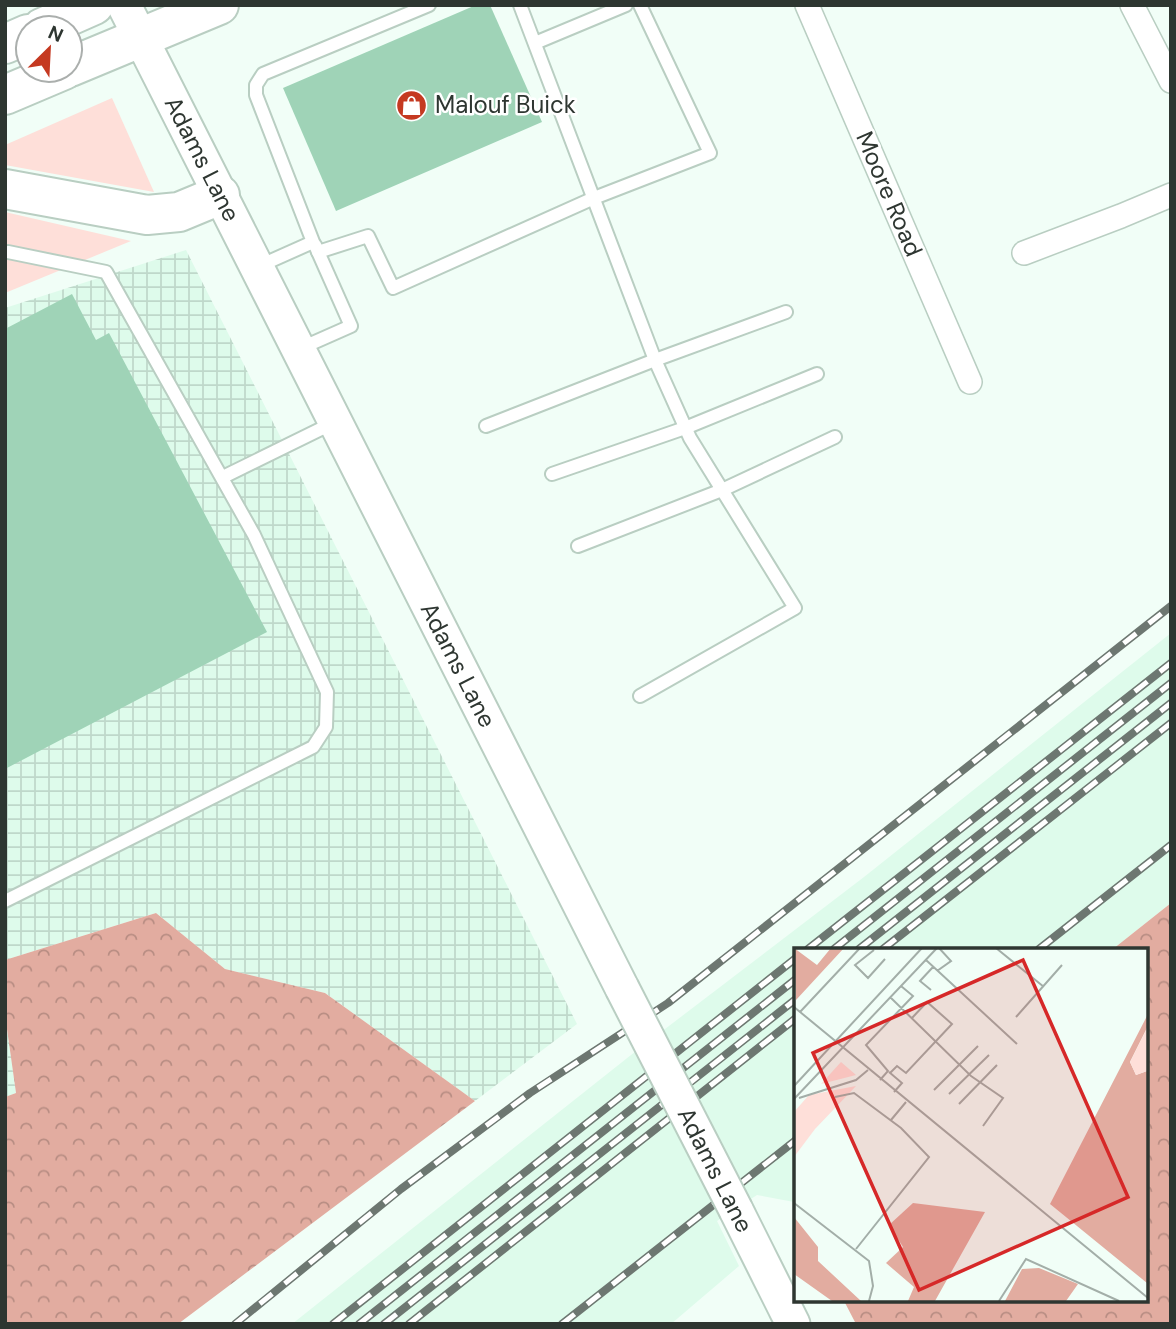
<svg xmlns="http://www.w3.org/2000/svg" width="1176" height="1329" font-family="'DM Sans',sans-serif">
  <defs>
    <pattern id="industrial-grid" width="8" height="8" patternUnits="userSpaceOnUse" patternTransform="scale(1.75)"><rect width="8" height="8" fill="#defbeb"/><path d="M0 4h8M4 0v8" fill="none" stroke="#bfd8ca"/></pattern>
    <pattern id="forest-crowns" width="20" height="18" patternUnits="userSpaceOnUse" patternTransform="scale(1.75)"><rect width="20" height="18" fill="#e2aca0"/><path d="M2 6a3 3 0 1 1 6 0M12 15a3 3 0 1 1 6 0" fill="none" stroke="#b88d83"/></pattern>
  </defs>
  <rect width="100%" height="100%" fill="#f1fef7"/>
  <polygon fill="#defbeb" points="1171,633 1171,903 1113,949 796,949 796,1200 794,1202 757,1195 717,1221 739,1266 671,1324 292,1324 631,1055 864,877"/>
  <g fill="url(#industrial-grid)">
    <polygon points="186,250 577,1024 475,1101 325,993 225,969 156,913 5,960 5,308"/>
    <polygon points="5,1015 16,1093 5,1097"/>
  </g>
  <g fill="#fedfd9">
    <polygon points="112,98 154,192 5,165 5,145"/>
    <polygon points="5,212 131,241 5,293"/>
  </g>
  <g fill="url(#forest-crowns)">
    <polygon points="1171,903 1171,1324 856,1324 843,1299 1146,1299 1146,949 1113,949"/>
    <polygon points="156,913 225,969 325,993 475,1101 178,1324 5,1324 5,1097 16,1093 5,1015 5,960"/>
  </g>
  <g fill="#9fd3b7">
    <polygon points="476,5 490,5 542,122 336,211 283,88"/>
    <polygon points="72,294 96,340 109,333 267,632 5,769 5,329"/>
  </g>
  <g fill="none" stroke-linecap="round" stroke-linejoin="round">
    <defs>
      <g id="lane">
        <polyline points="520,5 655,360 690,438 795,608 640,696"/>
        <polyline points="535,43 626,5"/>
        <polyline points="318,252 368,236 393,288 594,198 710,153 640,5"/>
        <polyline points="257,267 313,242 256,95 256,85 263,74 429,5"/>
        <polyline points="299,349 351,326 315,245"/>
        <polyline points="486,426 655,360 786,312"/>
        <polyline points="552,474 685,428 817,374"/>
        <polyline points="223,477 333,423"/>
        <polyline points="578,546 722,490 835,437"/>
        <polyline points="5,901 313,747 326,727 327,692 254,535 106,272 8,252"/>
      </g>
      <g id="street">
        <polyline points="807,5 970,382"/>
        <polyline points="1132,5 1171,81"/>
        <polyline points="1024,253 1121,216 1171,195"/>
      </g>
      <g id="secondary">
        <polyline points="124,5 622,988"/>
        <polyline points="736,1210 793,1324"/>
      </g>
      <g id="highway">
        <polyline points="42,28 94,5"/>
        <polyline points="5,44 28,34"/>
        <polyline points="70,67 219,5"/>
        <polyline points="5,95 64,70"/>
        <polyline points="5,189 147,215 179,212 220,195"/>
      </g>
    </defs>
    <use href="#lane" stroke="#b9cec2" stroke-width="16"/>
    <use href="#street" stroke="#b9cec2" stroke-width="26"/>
    <use href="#secondary" stroke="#b9cec2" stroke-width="37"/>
    <use href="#highway" stroke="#b9cec2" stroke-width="42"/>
    <use href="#lane" stroke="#fff" stroke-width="12"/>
    <use href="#street" stroke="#fff" stroke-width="23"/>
    <use href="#secondary" stroke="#fff" stroke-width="33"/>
    <use href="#highway" stroke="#fff" stroke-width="38"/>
    <defs>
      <g id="rail">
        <polyline points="808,949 1171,663"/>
        <polyline points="834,949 1171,683"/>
        <polyline points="859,949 1171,703"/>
        <polyline points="883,949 1171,723"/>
        <polyline points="1039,949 1171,845"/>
        <polyline points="235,1324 401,1189 530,1093 668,1003 1171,606"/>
        <polyline points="333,1324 796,958"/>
        <polyline points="359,1324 796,979"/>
        <polyline points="384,1324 796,999"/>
        <polyline points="409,1324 796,1018"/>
        <polyline points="562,1324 796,1140"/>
      </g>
    </defs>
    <use href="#rail" stroke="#6d7771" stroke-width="8"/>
    <use href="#rail" stroke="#fff" stroke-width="5" stroke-dasharray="16" stroke-linecap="butt"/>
    <defs>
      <polyline id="secondary-bridge" points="622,988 736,1210"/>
    </defs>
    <use href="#secondary-bridge" stroke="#b9cec2" stroke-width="37" stroke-linecap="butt"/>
    <use href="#secondary-bridge" stroke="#fff" stroke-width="33"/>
  </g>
  <defs>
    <symbol id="shop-disc" viewBox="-11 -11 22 22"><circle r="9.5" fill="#c53921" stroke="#fff"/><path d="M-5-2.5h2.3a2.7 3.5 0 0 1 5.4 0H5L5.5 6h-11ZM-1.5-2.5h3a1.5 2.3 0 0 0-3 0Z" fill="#fff"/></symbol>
  </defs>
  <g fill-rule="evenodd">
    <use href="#shop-disc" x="394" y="88" width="35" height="35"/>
  </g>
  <g text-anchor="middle" stroke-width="5" stroke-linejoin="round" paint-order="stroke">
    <g font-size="24" fill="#2e3631" stroke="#fff" text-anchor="start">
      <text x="435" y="113">Malouf Buick</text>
    </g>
    <g font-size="24" fill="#2e3631" stroke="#fff">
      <text transform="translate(202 159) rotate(63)" y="8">Adams Lane</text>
      <text transform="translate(889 194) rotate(67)" y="8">Moore Road</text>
      <text transform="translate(458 665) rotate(63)" y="8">Adams Lane</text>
      <text transform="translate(715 1170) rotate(63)" y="8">Adams Lane</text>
    </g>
  </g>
  <g transform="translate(794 948)">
    <rect width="354" height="354" fill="#f1fef7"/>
    <path d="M47,114L62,127L27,136ZM62,138L21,181L0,209V164L15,147Z" fill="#fedfd9"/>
    <path d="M0,0L23,17L37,0H50L2,52ZM353,68V80L336,114L342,127L353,123V335L256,256ZM119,255L191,264L141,353H114L120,339L92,315L109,299L95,277ZM0,269L24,299V313L67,353H38L0,326ZM245,320L284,336L272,353H211L228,321Z" fill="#e2aca0"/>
    <path d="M353,80V123L342,127L336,114Z" fill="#fedfd9"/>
    <path fill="none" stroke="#a3aea8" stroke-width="2" d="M202,0L250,39M80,2L61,17L74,30L91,11M132,12L223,96M143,23L157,13L145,0M137,42L126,33L139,19M96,49L177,128L209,150L189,178M0,59L354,350M6,64L66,0M222,69L268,17M95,124L108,135L100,144M96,125L103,118L112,125L158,76L133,54L118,70M86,132L94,123L72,97L119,48L107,38M0,138L128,0M140,142L184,98M155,146L195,107M41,149L60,145L107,180L135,209L62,301M5,150L62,132L74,122M0,151L143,0M165,156L203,117M97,172L112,154M0,255L75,313L79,338L75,353M205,353L232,311L325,353"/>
    <path fill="#d62828" fill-opacity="0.15" stroke="#d62828" stroke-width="3.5" d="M229,12L334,249L125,342L19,105Z"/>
    <rect width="354" height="354" fill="none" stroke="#2e3631" stroke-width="3.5"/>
  </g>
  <rect width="1176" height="1329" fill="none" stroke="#2e3631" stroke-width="14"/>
  <g transform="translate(49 49) rotate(24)"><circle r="33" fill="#ffffff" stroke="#abafad" stroke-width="2"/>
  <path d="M0-5L12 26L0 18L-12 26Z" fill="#c53921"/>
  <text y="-10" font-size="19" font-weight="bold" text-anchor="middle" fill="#2e3631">N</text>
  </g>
</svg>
